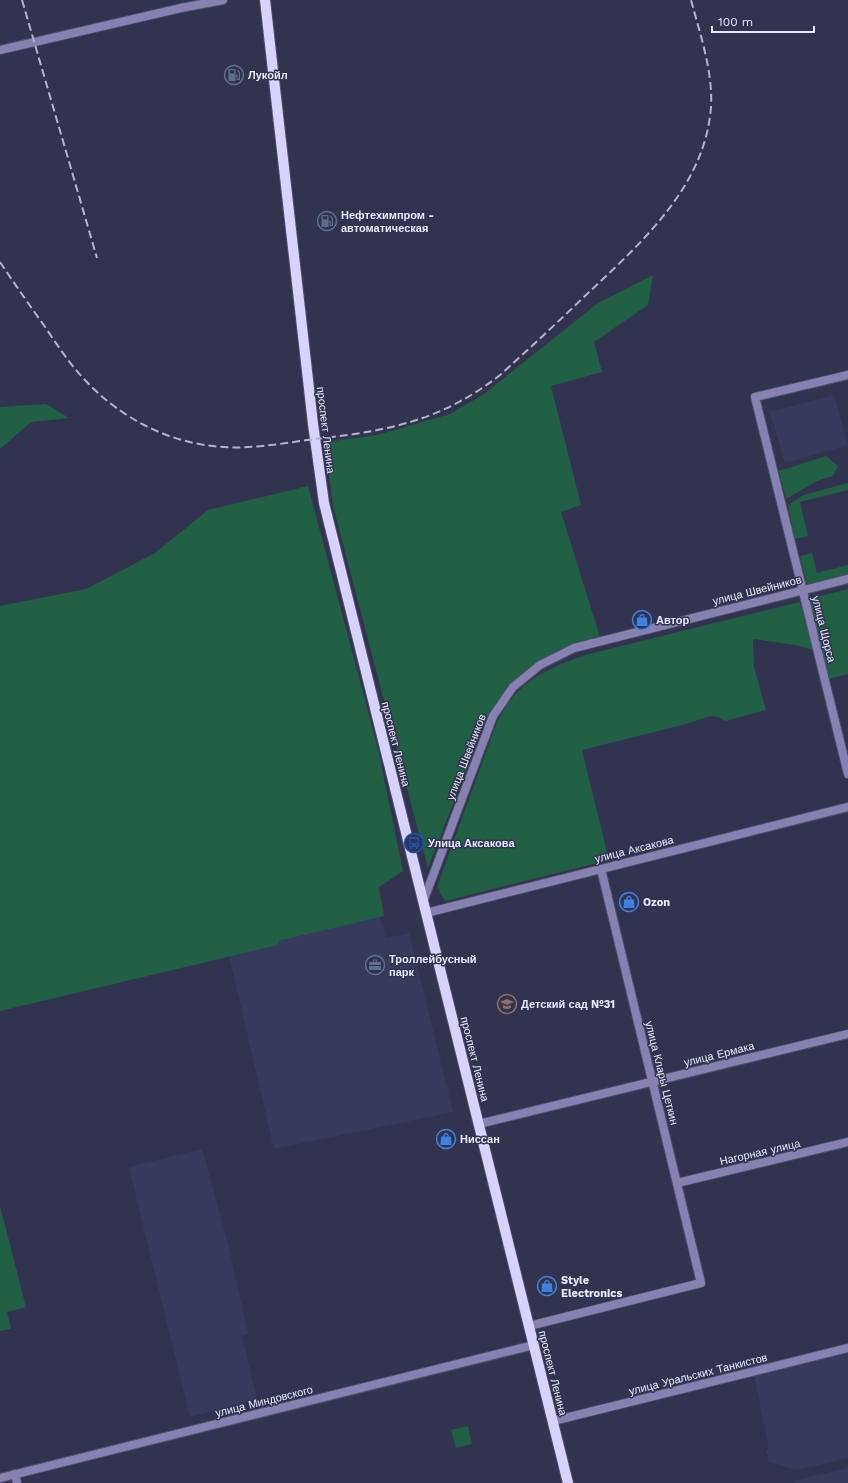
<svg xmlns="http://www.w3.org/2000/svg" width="848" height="1483" font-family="'Work Sans',sans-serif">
  <rect width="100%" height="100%" fill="#32344f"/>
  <g fill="#383a5c">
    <polygon points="834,395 848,445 785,463 770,412"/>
    <polygon points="379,914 386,938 409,933 453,1112 274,1149 228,951"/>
    <polygon points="202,1149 227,1240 248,1334 242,1336 257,1400 190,1417 129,1167"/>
    <polygon points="848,1354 848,1458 797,1470 769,1462 766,1451 769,1449 754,1375"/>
    <polygon points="848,1468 848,1483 794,1483 796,1480"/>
  </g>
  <g fill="#205f44">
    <polygon points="653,275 648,305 594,342 602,372 551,386 581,505 561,512 600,637 558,650 526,671 504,692 487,717 428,868 333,506 325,442 377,435 450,414 462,407 484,394 598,303"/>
    <polygon points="46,404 69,418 31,422 0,449 0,407"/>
    <polygon points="826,456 838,466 833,476 817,481 786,499 779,471"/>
    <polygon points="848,483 848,490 800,502 808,536 795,539 788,505 804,495"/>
    <polygon points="308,486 378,749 403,871 379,887 384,916 278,941 278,945 0,1011 0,606 86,589 155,553 208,510"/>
    <polygon points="812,553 817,573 848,565 848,575 807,585 800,556"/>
    <polygon points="848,589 848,674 829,679 808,599"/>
    <path d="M800,602L814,650L795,645L753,639L754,667L766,710L725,721L719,717L711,716L682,725L582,750L609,860L445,901L437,887L497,722C502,714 506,706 512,698C531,675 558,665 585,655Z"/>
    <polygon points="0,1206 26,1307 7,1312 11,1329 0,1331"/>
    <polygon points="468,1426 472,1444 456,1448 451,1430"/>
  </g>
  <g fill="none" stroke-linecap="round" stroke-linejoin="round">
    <defs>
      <g id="minor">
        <polyline points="0,50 181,8 223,0"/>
        <polyline points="848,375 755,397 848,774"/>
        <polyline points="423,902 493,716 513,687 540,665 574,648 848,579"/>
        <polyline points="426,913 848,807"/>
        <polyline points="479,1124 848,1034"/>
        <polyline points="677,1183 848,1142"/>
        <polyline points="529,1326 701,1283 601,869"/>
        <polyline points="553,1421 848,1348"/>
        <polyline points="15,1474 17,1483"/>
        <polyline points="0,1478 534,1345"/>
      </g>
      <polyline id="primary" points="265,0 313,424 324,503 568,1483"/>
    </defs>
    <use href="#minor" stroke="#4f516a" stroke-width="10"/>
    <use href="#primary" stroke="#4f516a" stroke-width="12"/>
    <use href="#minor" stroke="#8781b2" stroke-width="8"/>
    <use href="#primary" stroke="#d8d3fc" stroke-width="10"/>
    <g stroke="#b2b5c8" stroke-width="2" stroke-dasharray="8 4" stroke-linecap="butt">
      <polyline points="22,0 97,258"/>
      <path d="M0,262C14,283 28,303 43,324C56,343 68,362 84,379C117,415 164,441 213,446C249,451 287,442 324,438C392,430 444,419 500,375C529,349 558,322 586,295C641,243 705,187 711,107C713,71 700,34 691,0"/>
    </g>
  </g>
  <defs>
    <symbol id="fuel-ring" viewBox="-11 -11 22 22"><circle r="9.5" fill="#32344f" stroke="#5c6f8a" stroke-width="1.5"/><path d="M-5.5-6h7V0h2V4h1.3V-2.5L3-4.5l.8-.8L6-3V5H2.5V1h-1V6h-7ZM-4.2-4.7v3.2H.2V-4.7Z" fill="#5c6f8a"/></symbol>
    <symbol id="shop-ring" viewBox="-11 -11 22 22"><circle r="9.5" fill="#32344f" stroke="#3f7fe0" stroke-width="1.5"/><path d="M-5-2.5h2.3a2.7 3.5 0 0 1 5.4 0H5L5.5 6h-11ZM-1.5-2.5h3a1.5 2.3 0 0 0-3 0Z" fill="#3f7fe0"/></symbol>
    <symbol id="bus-ring" viewBox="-11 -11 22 22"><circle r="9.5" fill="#32344f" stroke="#1a4fb4" stroke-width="1.5"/><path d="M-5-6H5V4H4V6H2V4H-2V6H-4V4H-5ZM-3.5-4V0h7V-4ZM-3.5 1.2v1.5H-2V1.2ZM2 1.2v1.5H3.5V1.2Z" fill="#1a4fb4"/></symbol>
    <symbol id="office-ring" viewBox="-11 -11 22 22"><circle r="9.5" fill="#32344f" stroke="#5c6f8a" stroke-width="1.5"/><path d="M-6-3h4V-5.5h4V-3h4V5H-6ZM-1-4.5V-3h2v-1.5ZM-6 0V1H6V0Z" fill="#5c6f8a"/></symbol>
    <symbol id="school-ring" viewBox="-11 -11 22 22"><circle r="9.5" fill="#32344f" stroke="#8d6e63" stroke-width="1.5"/><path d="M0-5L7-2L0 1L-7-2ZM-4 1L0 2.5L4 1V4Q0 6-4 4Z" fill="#8d6e63"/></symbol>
  </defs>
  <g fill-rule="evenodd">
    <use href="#fuel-ring" x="223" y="64" width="22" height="22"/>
    <use href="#fuel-ring" x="316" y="210" width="22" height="22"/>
    <use href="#shop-ring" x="631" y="609" width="22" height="22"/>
    <use href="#bus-ring" x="403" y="832" width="22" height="22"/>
    <use href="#shop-ring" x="618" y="891" width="22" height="22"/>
    <use href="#office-ring" x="364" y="954" width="22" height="22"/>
    <use href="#school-ring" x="496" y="993" width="22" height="22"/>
    <use href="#shop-ring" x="435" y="1128" width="22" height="22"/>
    <use href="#shop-ring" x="536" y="1275" width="22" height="22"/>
  </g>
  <g text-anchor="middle" stroke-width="3" stroke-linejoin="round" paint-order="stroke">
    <g font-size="11" font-weight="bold" fill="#e6e9fa" stroke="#32344f" text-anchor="start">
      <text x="248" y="79">Лукойл</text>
      <text x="341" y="219">Нефтехимпром -<tspan x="341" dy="13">автоматическая</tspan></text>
      <text x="656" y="624">Автор</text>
      <text x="428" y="847">Улица Аксакова</text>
      <text x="643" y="906">Ozon</text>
      <text x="389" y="963">Троллейбусный<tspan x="389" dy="13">парк</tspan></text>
      <text x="521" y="1008">Детский сад №31</text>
      <text x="460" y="1143">Ниссан</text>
      <text x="561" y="1284">Style<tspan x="561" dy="13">Electronics</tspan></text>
    </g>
    <g font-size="11" fill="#e6e9fa" stroke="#32344f">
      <text transform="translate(326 430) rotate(83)" y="4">проспект Ленина</text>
      <text transform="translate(757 590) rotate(-14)" y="4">улица Швейников</text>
      <text transform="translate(824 629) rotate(76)" y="4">улица Щорса</text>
      <text transform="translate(396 744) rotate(76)" y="4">проспект Ленина</text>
      <text transform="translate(466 757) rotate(-69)" y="4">улица Швейников</text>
      <text transform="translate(634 849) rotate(-14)" y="4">улица Аксакова</text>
      <text transform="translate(719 1054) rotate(-14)" y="4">улица Ермака</text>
      <text transform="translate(475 1059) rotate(76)" y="4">проспект Ленина</text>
      <text transform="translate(662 1073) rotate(76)" y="4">улица Клары Цеткин</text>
      <text transform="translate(760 1152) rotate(-13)" y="4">Нагорная улица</text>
      <text transform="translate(553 1373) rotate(76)" y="4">проспект Ленина</text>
      <text transform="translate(698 1374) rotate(-14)" y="4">улица Уральских Танкистов</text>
      <text transform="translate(264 1401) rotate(-14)" y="4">улица Миндовского</text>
    </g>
  </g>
  <path d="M712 26v6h102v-6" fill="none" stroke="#e6e9fa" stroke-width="2"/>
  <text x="718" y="26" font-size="12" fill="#e6e9fa" stroke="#32344f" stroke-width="3" paint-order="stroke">100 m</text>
</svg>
